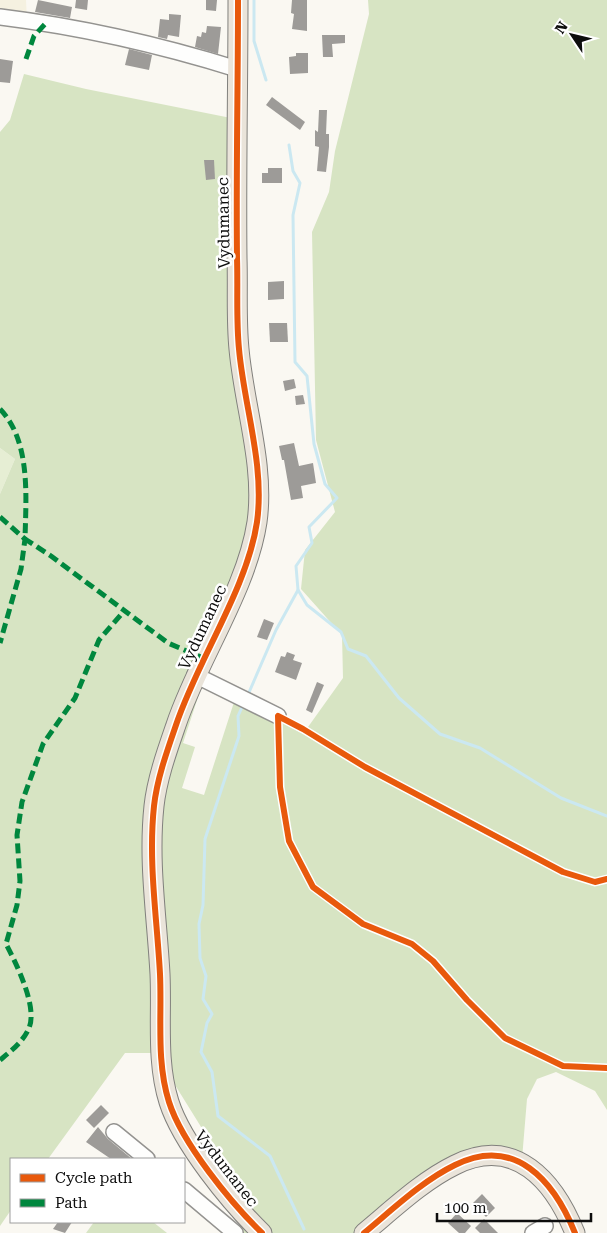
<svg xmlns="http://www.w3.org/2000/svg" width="607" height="1233" font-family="'Roboto Serif',serif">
  <rect width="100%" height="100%" fill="#faf8f2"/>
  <polygon fill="#f5f1e0" points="0,0 26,0 27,22 0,22"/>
  <polygon fill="#e6eed4" points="0,448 15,459 0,494"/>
  <g fill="#d7e4c3" fill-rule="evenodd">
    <path d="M368,0H607V1110L595,1091L556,1072L537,1079L527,1099L522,1159L486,1154L364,1233H234L252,1209L162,1064V1053H125L48,1159H11V1210L0,1226V494L15,459L0,448V132L10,120L24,74L86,89L231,118L258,519L199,673L303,734L343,678L342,635L301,589L305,550L335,512L316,440L312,232L329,192L335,151L369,14ZM202,685L236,696L204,795L182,788L195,747L183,743Z"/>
    <polygon points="94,1222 153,1222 167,1233 86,1233"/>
  </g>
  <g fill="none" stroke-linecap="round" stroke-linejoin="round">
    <g stroke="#cbe8f1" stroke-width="3">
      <polyline points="254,0 254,41 266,80"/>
      <polyline points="289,145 293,171 300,183 293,215 295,362 307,376 314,444 325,484 337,498 309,527 312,543 296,566 298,590 307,605 341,632 348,649 366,656 399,698 440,734 480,748 561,798 607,816"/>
      <polyline points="247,697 276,630 298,590"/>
      <polyline points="243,705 238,716 239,736 205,839 203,905 199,924 200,958 206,976 203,999 212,1014 207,1023 201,1052 212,1072 218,1116 270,1156 304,1229"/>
    </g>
  </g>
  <g fill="#9d9b98">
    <polygon points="38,0 72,7 70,18 35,12"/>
    <polygon points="76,0 88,0 87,10 75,8"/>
    <polygon points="206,0 217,0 216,11 206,10"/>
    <polygon points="292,0 307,0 307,31 292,29 294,14 291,13"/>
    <polygon points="169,14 181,15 179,37 168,35 167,39 158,37 160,19 169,20"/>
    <polygon points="207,26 221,27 218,54 195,47 197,36 201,37 202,32 206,33"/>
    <polygon points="322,35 345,35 345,43 332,44 333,57 323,57"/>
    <polygon points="129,49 152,55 149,70 125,65"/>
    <polygon points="296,53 308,53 308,73 290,74 289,57 296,56"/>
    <polygon points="0,59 13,61 10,83 0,82"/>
    <polygon points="272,97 305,122 300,130 266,105"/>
    <polygon points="319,110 327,110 326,134 329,134 329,147 326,172 317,171 319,147 315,146 315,130 318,132"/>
    <polygon points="204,160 214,160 215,179 206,180"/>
    <polygon points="268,168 282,168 282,183 262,183 262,173 268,173"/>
    <polygon points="284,281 284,299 268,300 268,282"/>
    <polygon points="269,323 287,323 288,342 270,342"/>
    <polygon points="294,379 296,388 285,391 283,381"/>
    <polygon points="303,395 305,404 296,405 295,396"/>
    <polygon points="294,443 299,466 313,463 316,483 301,486 303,498 291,500 284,460 282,460 279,446"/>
    <polygon points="264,619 274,623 267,640 257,637"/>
    <polygon points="287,652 295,655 293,660 302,663 296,680 275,672 281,656 285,657"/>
    <polygon points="317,682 324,685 312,713 306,710"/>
    <polygon points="101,1105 109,1113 94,1128 86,1120"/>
    <polygon points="98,1127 108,1139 132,1159 111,1159 86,1142"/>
    <polygon points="482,1194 495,1208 486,1217 473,1203"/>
    <polygon points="457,1213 471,1226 465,1233 459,1233 448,1223"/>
    <polygon points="484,1219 498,1233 480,1233 475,1228"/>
    <polygon points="58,1222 72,1222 65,1233 53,1229"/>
  </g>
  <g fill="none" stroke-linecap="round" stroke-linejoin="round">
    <defs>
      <g id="minor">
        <path d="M0,17C81,27 160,45 237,69"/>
        <polyline points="195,675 278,716"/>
        <polyline points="114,1132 147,1159"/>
        <polyline points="184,1190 235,1233"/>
        <polyline points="533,1233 545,1226"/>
      </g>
      <g id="major">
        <path d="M238,0C238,86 236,172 237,258C238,288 236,319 239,349C244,406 265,465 257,522C247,589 198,659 176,725C167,751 157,779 154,806C148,862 157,918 160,974C162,1017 156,1061 169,1102C182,1143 231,1203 262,1233"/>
        <path d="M364,1233C392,1210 422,1181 455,1165C515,1135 554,1181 575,1233"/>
      </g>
    </defs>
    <use href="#minor" stroke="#949390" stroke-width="18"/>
    <use href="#major" stroke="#81807d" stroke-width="21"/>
    <use href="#minor" stroke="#fefefd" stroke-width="15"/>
    <use href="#major" stroke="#eae4da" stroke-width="19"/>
    <g stroke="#00873e" stroke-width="5" stroke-dasharray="10 5" stroke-linecap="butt">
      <polyline points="26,59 34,36 46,23"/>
      <path d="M0,409C31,441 26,497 25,539L51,556L168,643L203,658"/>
      <polyline points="0,517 25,539 21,569 0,643"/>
      <path d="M0,1060C11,1051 23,1042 29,1028C38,1007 16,963 6,944L17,905L20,881L17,835L22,802L43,744L75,698L99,640L125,610"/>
    </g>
    <defs>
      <g id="cycleway">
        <path d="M238,0C238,86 236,172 237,258C238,288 236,319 239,349C244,406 265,465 257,522C247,589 198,659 176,725C167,751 157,779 154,806C148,862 157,918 160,974C162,1017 156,1061 169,1102C182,1143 231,1203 262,1233"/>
        <polyline points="607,879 595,882 563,872 365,767 303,729 278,716 280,787 289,841 313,887 363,924 412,944 433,961 467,1000 505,1038 563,1066 607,1068"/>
        <path d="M364,1233C392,1210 422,1181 455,1165C515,1135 554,1181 575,1233"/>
      </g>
    </defs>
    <use href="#cycleway" stroke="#fff" stroke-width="9"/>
    <use href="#cycleway" stroke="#e8590c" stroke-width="6"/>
  </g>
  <g text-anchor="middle" stroke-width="5" stroke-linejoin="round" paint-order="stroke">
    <g font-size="16" fill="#0d0d0d" stroke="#fff">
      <text transform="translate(223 223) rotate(-91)" y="6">Vydumanec</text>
      <text transform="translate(202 627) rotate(-65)" y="6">Vydumanec</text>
      <text transform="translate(227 1168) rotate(52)" y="6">Vydumanec</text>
    </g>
  </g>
  <rect x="10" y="1158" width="175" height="65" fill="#ffffff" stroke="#9e9e9e"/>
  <rect x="20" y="1174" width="25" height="8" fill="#e8590c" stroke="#9e9e9e"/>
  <text x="55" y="1183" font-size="15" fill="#0d0d0d">Cycle path</text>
  <rect x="20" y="1199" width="25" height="8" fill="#00873e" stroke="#9e9e9e"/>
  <text x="55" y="1208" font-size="15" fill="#0d0d0d">Path</text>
  <g transform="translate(572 35) rotate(305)" stroke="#ffffff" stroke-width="4" paint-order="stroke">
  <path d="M0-4L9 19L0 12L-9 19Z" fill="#0d0d0d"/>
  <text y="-8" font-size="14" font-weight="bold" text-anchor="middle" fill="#0d0d0d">N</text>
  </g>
  <path d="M437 1213v8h154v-8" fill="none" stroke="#0d0d0d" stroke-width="2.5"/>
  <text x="444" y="1213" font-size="15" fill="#0d0d0d" stroke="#ffffff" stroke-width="4" paint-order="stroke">100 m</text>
</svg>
